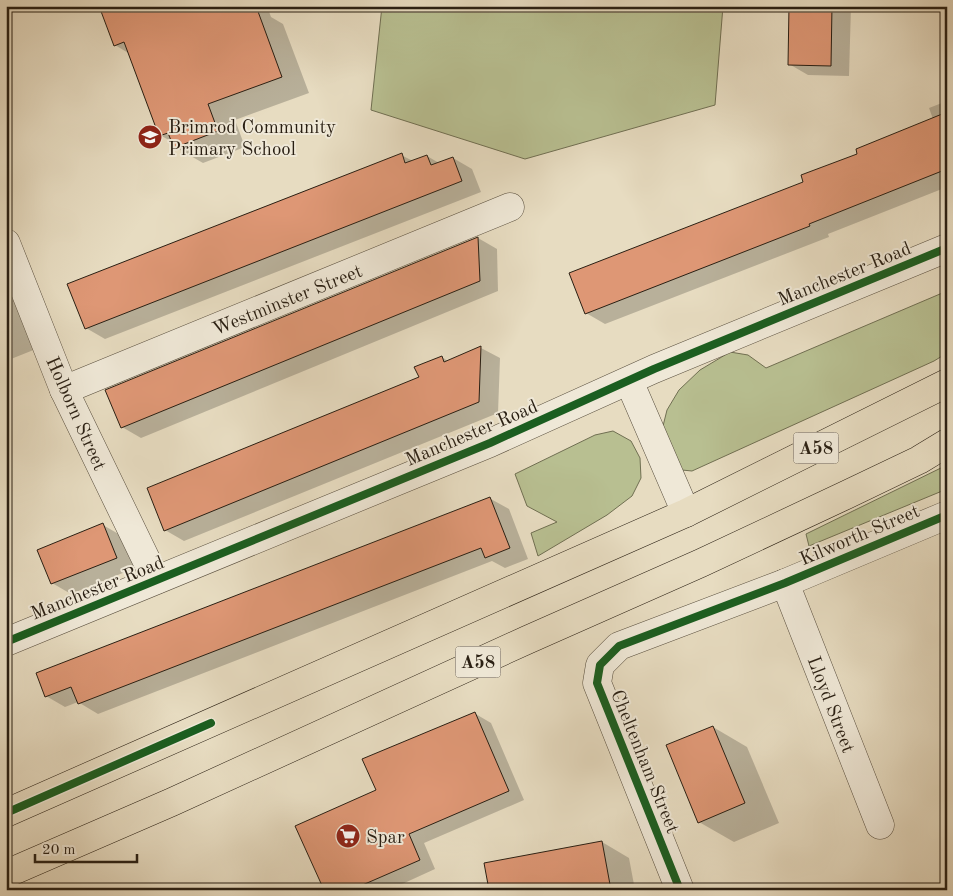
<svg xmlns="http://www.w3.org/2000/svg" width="953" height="896" font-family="'Old Standard TT',serif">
  <rect width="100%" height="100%" fill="#e7dcc1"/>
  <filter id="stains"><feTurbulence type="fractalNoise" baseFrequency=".004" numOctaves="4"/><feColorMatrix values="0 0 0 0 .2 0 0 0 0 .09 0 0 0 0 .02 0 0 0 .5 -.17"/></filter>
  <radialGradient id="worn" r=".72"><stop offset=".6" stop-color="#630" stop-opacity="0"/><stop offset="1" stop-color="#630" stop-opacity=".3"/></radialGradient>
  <g fill="#b8bf91" stroke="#706f52">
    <polygon points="382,6 723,6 715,105 525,159 371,110"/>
    <polygon points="947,291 947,353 934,361 692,471 682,470 663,426 667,410 679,390 700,370 730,352 748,355 766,368"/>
    <polygon points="613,431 631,441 640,458 641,478 632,496 607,515 538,556 531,533 557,522 527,506 515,474 595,435"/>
    <polygon points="947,465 947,489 809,546 806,534"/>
  </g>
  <g fill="#0003">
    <polygon points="106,6 267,6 271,17 283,24 309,93 235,120 245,147 203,163 175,147 174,143 160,135 130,54 115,45"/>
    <polygon points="790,6 851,6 849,76 808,75 789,64"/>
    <polygon points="947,101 947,187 828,234 829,237 605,324 586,313 805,183 933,119 929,108"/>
    <polygon points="401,155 413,161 427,156 439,163 453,158 472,169 481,192 105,339 86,328"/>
    <polygon points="478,238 497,249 498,291 141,438 122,427"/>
    <polygon points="6,259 41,347 6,361"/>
    <polygon points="481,348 500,358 498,413 184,541 165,530 420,378 442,357 449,362"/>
    <polygon points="489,498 509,509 528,559 505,568 492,561 98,714 78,702 65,707 46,696"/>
    <polygon points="103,525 122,536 135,568 71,594 52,583"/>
    <polygon points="474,713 491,723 524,800 424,843 435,869 389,890 326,890 377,790"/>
    <polygon points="713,727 747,747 779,823 734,842 699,822"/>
    <polygon points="602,842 629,858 635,890 491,890"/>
  </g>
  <g fill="#de9775" stroke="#291f13">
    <polygon points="99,6 256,6 282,77 208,104 218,131 174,148 168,133 159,136 124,42 114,46"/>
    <polygon points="789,6 832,6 831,66 788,65"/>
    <polygon points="947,112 947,169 809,224 810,226 585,314 569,273 803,182 801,175 857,154 856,149"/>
    <polygon points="402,153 405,163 427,155 431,165 453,157 462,181 85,329 67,284"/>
    <polygon points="478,237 480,281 121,428 105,390"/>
    <polygon points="481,346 479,402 164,531 147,488 419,377 414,367 442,356 444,362"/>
    <polygon points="490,497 510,548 485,558 481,548 78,704 71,687 45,697 36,673"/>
    <polygon points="103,523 117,558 51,584 37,550"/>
    <polygon points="475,712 509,791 409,834 420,860 351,890 324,890 295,826 376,790 362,759"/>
    <polygon points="713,726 745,803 698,823 666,745"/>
    <polygon points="602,841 611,890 489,890 484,863"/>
  </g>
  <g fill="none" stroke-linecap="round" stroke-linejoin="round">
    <defs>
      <g id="minor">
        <polyline points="6,243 64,390 156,580"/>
        <polyline points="629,381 686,513"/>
        <polyline points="64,390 510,207"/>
        <polyline points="785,583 880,825"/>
        <polyline points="6,642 490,443 654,369 947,248"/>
        <polyline points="680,890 597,683 600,665 619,646 785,583 947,515"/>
      </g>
      <g id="trunk">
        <polyline points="6,813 686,513 947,383"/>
        <polyline points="6,874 172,802 527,640 701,563 846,495 919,460 947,443"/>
      </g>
    </defs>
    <use href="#minor" stroke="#584e3e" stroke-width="29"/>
    <use href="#trunk" stroke="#291f13" stroke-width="29"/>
    <use href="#minor" stroke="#efe8d7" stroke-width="28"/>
    <use href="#trunk" stroke="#e7dcc1" stroke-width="28"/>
    <defs>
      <g id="cycleway">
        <polyline points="6,642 490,443 654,369 947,248"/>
        <polyline points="6,813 211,723"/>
        <polyline points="680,890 597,683 600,665 619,646 785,583 947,515"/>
      </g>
    </defs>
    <use href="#cycleway" stroke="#efe8d7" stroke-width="11"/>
    <use href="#cycleway" stroke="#1b5e20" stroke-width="8"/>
  </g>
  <defs>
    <symbol id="school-disc" viewBox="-11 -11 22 22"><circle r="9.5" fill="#8f2418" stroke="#efe8d7"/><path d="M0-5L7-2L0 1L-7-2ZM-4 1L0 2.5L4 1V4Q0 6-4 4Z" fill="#fff"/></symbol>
    <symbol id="supermarket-disc" viewBox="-11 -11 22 22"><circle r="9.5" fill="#8f2418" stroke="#efe8d7"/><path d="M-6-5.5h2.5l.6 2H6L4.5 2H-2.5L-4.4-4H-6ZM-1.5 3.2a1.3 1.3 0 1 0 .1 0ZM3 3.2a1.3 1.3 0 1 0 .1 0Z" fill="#fff"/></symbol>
  </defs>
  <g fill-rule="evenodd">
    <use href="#school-disc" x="136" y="123" width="28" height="28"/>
    <use href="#supermarket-disc" x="334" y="822" width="28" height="28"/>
  </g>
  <g text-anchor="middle" stroke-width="4" stroke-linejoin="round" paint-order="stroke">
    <g fill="#efe8d7" stroke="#645b4e" stroke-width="1">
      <rect x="793.5" y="432.5" width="45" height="31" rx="4"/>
      <rect x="455.5" y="646.5" width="45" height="31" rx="4"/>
    </g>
    <g font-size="18" font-weight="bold" fill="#291f13">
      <text x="816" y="454">A58</text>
      <text x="478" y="668">A58</text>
    </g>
    <g font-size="19" fill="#291f13" stroke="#efe8d7" text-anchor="start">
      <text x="168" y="133">Brimrod Community<tspan x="168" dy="22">Primary School</tspan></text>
      <text x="366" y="843">Spar</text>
    </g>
    <g font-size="19" fill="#291f13" stroke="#efe8d7">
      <text transform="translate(844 273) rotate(-22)" y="7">Manchester Road</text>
      <text transform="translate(287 299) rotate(-22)" y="7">Westminster Street</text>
      <text transform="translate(77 413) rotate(66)" y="7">Holborn Street</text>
      <text transform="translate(471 432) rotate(-23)" y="7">Manchester Road</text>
      <text transform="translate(859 534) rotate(-23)" y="7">Kilworth Street</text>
      <text transform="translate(97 587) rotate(-22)" y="7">Manchester Road</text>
      <text transform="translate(832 704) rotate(69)" y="7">Lloyd Street</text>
      <text transform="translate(646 761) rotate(68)" y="7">Cheltenham Street</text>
    </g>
  </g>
  <rect width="953" height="896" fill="none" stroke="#e7dcc1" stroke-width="25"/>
  <rect x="8" y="8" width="938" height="881" fill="none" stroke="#291f13" stroke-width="2.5"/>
  <rect x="12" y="12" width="928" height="871" fill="none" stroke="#291f13"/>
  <path d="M35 854v8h102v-8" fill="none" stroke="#291f13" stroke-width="2.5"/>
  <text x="42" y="854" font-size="15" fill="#291f13" stroke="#efe8d7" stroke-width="4" paint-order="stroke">20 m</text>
  <rect width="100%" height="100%" filter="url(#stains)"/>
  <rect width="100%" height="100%" fill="url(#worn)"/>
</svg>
